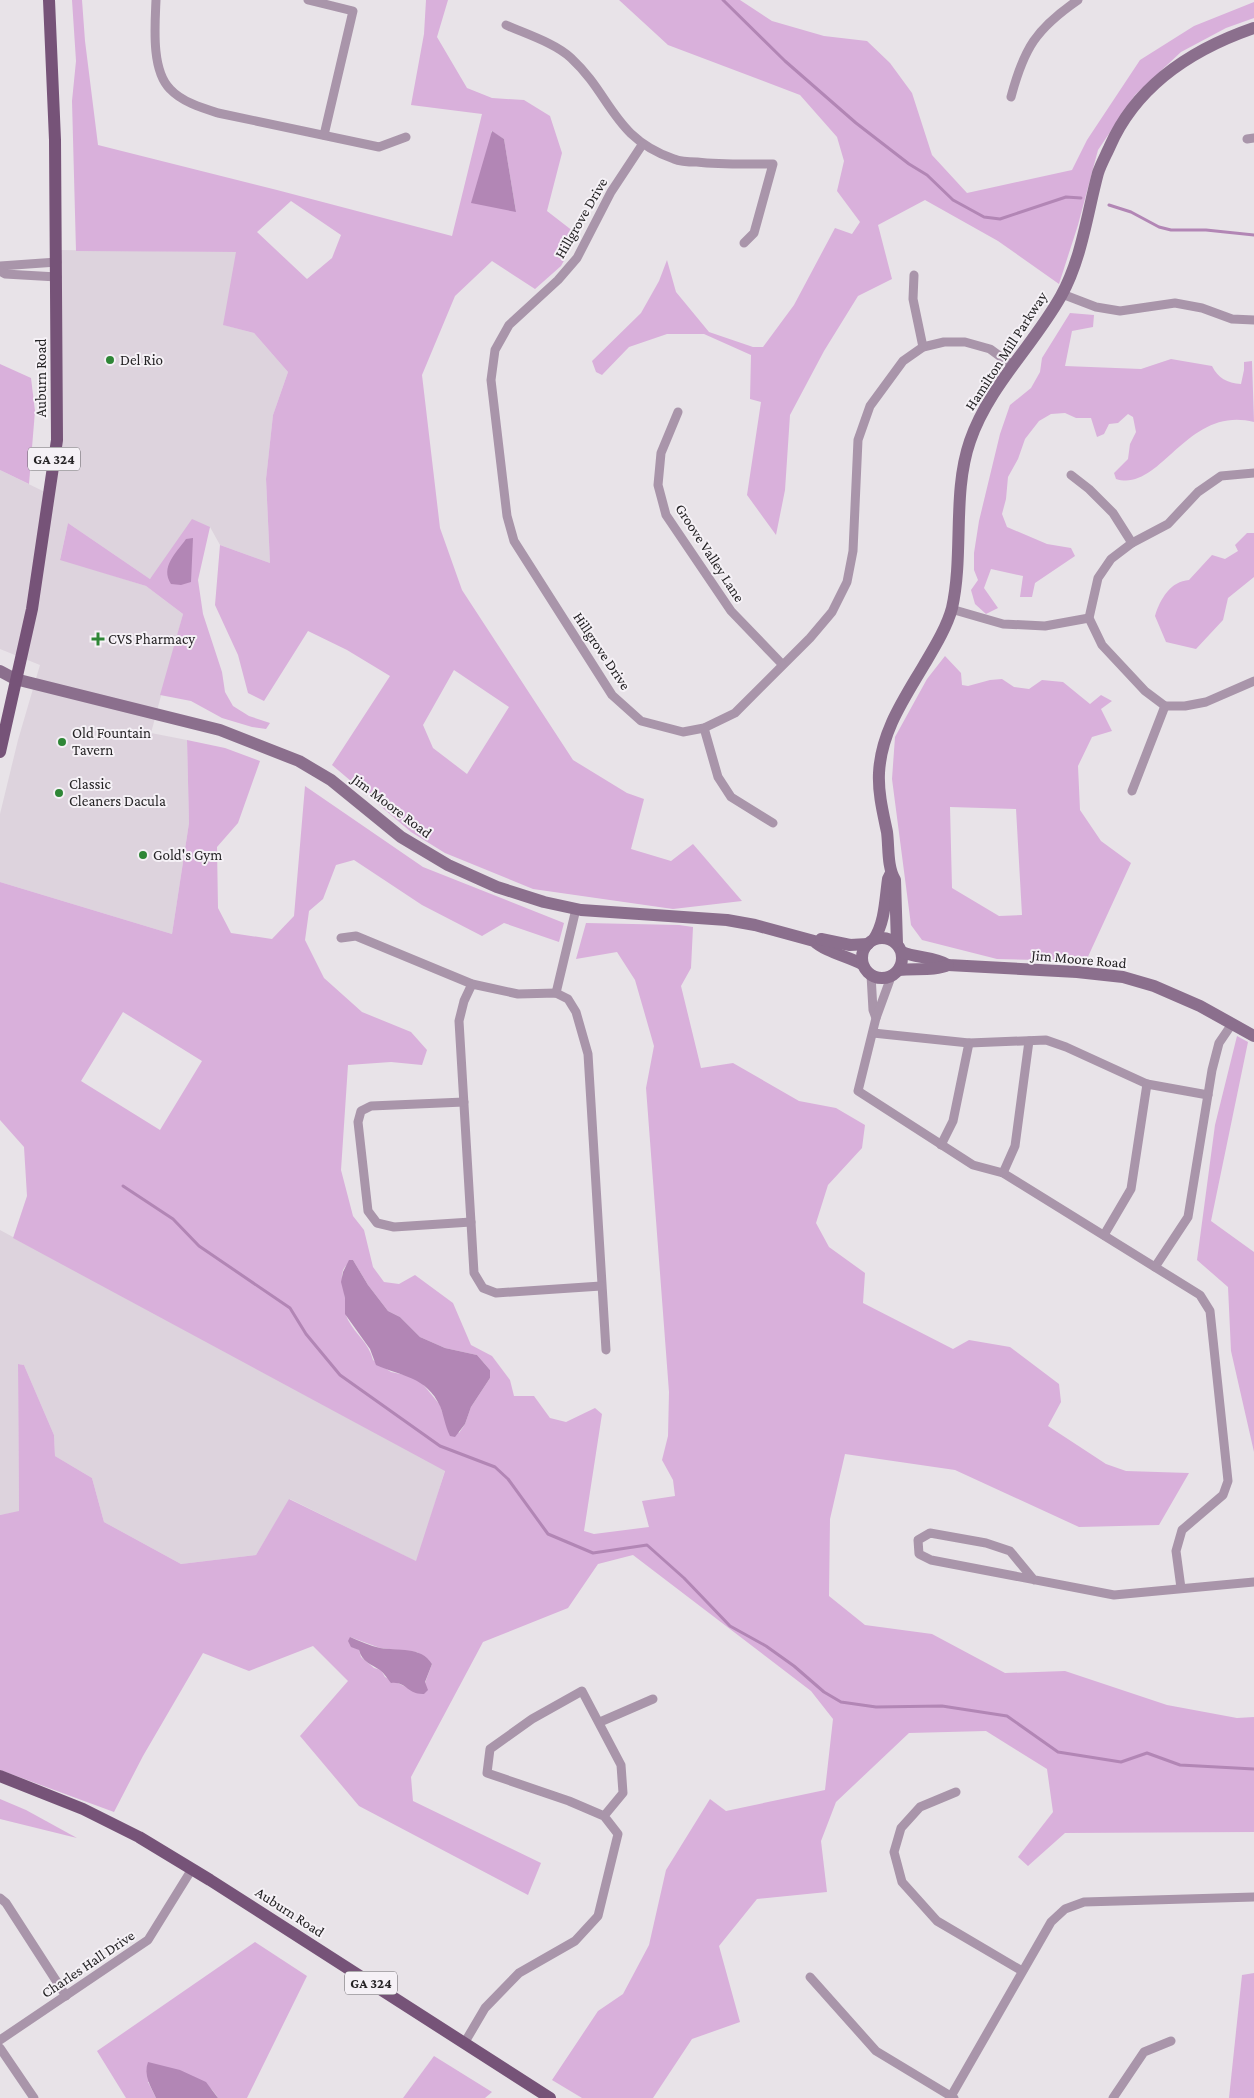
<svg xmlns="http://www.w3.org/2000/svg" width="1254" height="2098" font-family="'Crimson Pro',serif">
  <rect width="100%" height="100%" fill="#e8e3e8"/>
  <g fill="#ddd3dd">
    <polygon points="59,250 237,252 224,325 254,333 288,372 273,415 266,479 270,563 220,545 210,527 150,579 68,523 60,559 146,586 183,614 151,733 187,740 189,823 172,934 0,882 0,814 18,740 40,665 0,649 0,470 49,494"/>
    <polygon points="0,1230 445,1470 417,1562 290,1499 256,1555 181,1564 104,1522 92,1478 55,1456 54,1435 24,1365 18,1364 19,1512 0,1515"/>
  </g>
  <g fill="#d9b0db" fill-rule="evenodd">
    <path d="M72,0H82L85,41L98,145L277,190L452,236L482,114L411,105L424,34L426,0H448L437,37L467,88L492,98L524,100L550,116L562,153L547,211L578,235L561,266L535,289L492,261L455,296L422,375L440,528L462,590L573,760L627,793L644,799L631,849L671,861L693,844L742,901L673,909L533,889L445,853L411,832L332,765L390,676L347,650L308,631L264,701L248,693L238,655L215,605L220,545L270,563L266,479L273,415L288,372L254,333L223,325L236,252L76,251L72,101L76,61ZM491,131L504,139L516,212ZM291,201L341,235L332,258L307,279L257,232ZM454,670L509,707L467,774L433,748L423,725Z"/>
    <polygon points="619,0 740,0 772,21 824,36 867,41 890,63 912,93 932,155 967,193 1072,170 1087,140 1140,60 1194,26 1254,2 1254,18 1226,28 1181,52 1135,95 1098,150 1078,225 1059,284 998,241 925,200 878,225 892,279 858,296 824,351 790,415 785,490 776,535 747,495 761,402 750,399 751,355 704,334 667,334 629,347 602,375 596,372 592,361 641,313 659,281 667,260 676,292 709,332 753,347 763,347 794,305 835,228 852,234 860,222 837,191 844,161 837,137 800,95 668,45"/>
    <path d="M1070,313L1094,315L1093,327L1072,331L1065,366L1141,369L1171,359L1212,366C1218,378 1227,383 1241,384L1244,370V362L1252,361L1254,422C1186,405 1161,493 1116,479L1114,473L1128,459L1130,444L1136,432L1133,417L1128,414L1118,423L1109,424L1104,434L1097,437L1091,418H1076L1065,413L1051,414L1039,421L1025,439L1018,459L1008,477L1006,499L1002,514L1007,527L1047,544L1071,548L1075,556L1035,583L1032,597H1020L1023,576L991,569L984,588L998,608L986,614L975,604L971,590L978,580L974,570V553L979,521L1000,434L1010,405L1031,388L1040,372L1042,358Z"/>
    <polygon points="0,364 31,378 35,411 29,484 0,470"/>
    <polygon points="192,519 210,527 198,580 203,614 222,672 225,692 233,706 249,716 270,723 266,729 252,727 222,718 191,701 160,695 183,614 146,586 60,560 68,523 150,579"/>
    <path d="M1247,533H1254V577L1228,598L1223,620L1196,649L1166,642L1155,616C1160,599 1171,581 1189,580L1212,555L1225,559L1238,551L1235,545Z"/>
    <path d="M945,656L961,673L962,685L968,686L990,680L1002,679L1014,687L1029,689L1042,680L1063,682L1090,704L1101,695L1112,701L1101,709L1112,731L1092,737L1078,766L1080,810L1101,841L1131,863L1086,961L997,959L922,940L911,925L892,779L895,737L927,679ZM950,807L1016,809L1022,915L999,916L952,888Z"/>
    <path d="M187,740L225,748L260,761L238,823L217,847L218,908L231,933L272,939L294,916L305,786L423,867L564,923L559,942L504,923L482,936L422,905L354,860L336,865L323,899L309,911L305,940L324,978L362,1012L411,1032L427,1050L422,1065L391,1062L348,1065L341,1170L353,1216L364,1230L373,1267L384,1282L399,1284L415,1275L453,1303L471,1345L492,1356L510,1380L514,1396H534L550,1418L566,1422L595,1408L602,1414L584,1531L594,1534L649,1527L642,1501L675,1496L673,1480L662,1460L668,1436L669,1392L646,1088L654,1046L635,980L617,952L576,959L586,923L679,925L693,927L691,968L681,986L701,1068L733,1063L799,1101L836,1108L865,1125L862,1148L828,1185L816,1223L829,1247L865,1273L863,1303L953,1349L969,1340L1010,1347L1059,1384L1061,1402L1048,1426L1106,1464L1126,1471L1189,1473L1159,1525L1079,1527L955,1470L845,1454L830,1519L829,1596L865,1625L932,1634L1005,1673L1065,1671L1167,1705L1237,1718L1254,1717V1832L1065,1833L1028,1866L1018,1857L1053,1812L1047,1769L986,1731L909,1733L836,1802L821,1841L827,1892L757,1899L719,1946L740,2022L692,2039L653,2098H582L552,2080L598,2011L623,1994L649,1945L666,1870L710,1799L726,1811L825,1790L833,1719L811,1691L633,1555L598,1564L568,1608L483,1642L411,1777L413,1801L541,1863L528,1895L359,1806L300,1736L348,1681L313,1646L249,1671L203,1653L143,1756L114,1812L0,1770V1515L19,1511L18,1364L24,1365L54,1435L55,1456L92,1478L104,1522L181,1564L256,1555L289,1499L416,1561L445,1471L13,1238L27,1196L24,1147L0,1120V882L172,934L189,823ZM123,1012L202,1061L160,1130L81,1081ZM353,1260L368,1285L388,1311L400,1317L420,1337L445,1348L477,1355L490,1370V1378L471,1407L465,1424L459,1433L442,1412L440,1405L422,1383L410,1376L391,1372L373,1360C369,1343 356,1335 348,1320C344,1312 346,1306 345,1298C344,1281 335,1272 353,1260ZM350,1637L380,1648L417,1652L432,1664L425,1683L406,1687L385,1677L381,1670L374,1668L361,1657L359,1650Z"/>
    <polygon points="1237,1036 1248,1042 1211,1221 1254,1252 1254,1452 1231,1351 1228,1287 1197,1260 1215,1125"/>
    <polygon points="0,1799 26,1810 77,1838 0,1819"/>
    <path d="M255,1942L307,1976L247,2098H218C200,2068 178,2079 148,2082L156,2098H126L97,2051Z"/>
    <polygon points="1254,1973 1254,2098 1229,2098 1242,1975"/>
    <polygon points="434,2056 492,2092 485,2098 403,2098"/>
  </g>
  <g fill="#b286b5">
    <polygon points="492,131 504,139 516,212 471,203"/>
    <path d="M193,538L191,582L181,585L171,584C160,567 176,553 186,539Z"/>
    <path d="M349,1260H353L368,1285L388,1311L400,1317L420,1337L445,1348L477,1355L490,1370V1378L471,1407L465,1424L455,1437L450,1436C445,1426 444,1416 440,1406C427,1377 401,1376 376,1365L370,1349L345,1314V1298L341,1282L343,1272Z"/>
    <path d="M350,1637C360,1641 370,1646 380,1648C398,1651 421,1646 432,1664L425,1682L428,1690L424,1694C408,1695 406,1681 391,1683C388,1679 384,1673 380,1670C371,1664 362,1662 359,1650L351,1647L348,1641Z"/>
    <path d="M148,2062L180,2070L206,2082L218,2098H156C151,2087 143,2075 148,2062Z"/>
  </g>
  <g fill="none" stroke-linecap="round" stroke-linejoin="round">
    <g stroke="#b286b5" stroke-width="3">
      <polyline points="723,0 785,61 856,123 909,164 927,175 953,200 984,217 1000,219 1066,197 1081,198"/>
      <polyline points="1109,205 1131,212 1159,227 1171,230 1206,230 1254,235"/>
      <polyline points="123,1186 173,1219 199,1246 290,1308 306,1334 340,1375 440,1446 495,1467 508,1479 548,1534 593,1553 647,1545 684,1578 730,1626 766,1646 794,1666 824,1692 841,1702 876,1707 942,1706 1007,1716 1058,1752 1121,1762 1147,1753 1180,1765 1254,1769"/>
    </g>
    <g stroke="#a995aa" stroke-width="9">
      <path d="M156,0C155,25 151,70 170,89C182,102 202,108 218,113L379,147L406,137"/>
      <polyline points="308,0 353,11 324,135"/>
      <path d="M506,25C526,34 555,43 571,58C612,96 613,138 674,159C681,162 690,162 697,162C722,165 747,164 773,164L754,233L744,243"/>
      <path d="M1011,97C1024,48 1036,29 1078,0"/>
      <polyline points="1247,139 1254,138"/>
      <polyline points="642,145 611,192 577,258 558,280 509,325 495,350 491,380 507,516 514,541 612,695 641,721 683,732 704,728 735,713 810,638 832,612 847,582 853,551 858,440 870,406 903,361 923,347 944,342 965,342 990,349 1012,365"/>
      <polyline points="0,266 57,262"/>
      <polyline points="0,271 5,274 57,277"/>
      <polyline points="914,275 913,299 923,347"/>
      <polyline points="1062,294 1096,307 1120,311 1175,303 1202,308 1232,319 1254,320"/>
      <polyline points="678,412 661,453 658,485 666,515 731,611 782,664"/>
      <polyline points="1254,473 1221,476 1198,492 1168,524 1132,543 1111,559 1098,578 1089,618 1102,645 1145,691 1165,706 1185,706 1206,702 1254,681"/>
      <polyline points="1071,475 1089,489 1113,513 1132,543"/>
      <polyline points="951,609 1003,624 1045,626 1089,618"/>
      <polyline points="704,728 718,777 731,797 773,823"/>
      <polyline points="1132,791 1165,706"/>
      <polyline points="341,938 356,936 472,984 518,994 556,993 568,999 576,1012 588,1054 606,1350"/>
      <polyline points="871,975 873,1010 876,1018"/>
      <polyline points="891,977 876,1018 858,1091 973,1165 1003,1173 1200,1295 1210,1311 1228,1481 1223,1495 1182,1530 1176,1551 1181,1588"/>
      <polyline points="472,984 464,1001 459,1021 474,1273 483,1288 496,1293 601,1286"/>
      <polyline points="556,993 576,909"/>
      <polyline points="873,1033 969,1043 1046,1040 1066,1047 1147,1084 1208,1095"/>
      <polyline points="464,1102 371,1106 361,1111 358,1122 368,1211 377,1223 394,1227 471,1222"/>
      <polyline points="941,1145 953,1121 969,1043"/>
      <polyline points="1003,1173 1015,1146 1029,1041"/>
      <polyline points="1104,1235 1131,1189 1147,1084"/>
      <polyline points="1155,1267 1188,1217 1212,1070 1219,1043 1232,1024"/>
      <polyline points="1034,1580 1010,1551 986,1543 930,1533 918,1540 919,1554 931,1560 1114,1595 1254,1582"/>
      <polyline points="600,1722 653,1699"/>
      <polyline points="956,1792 920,1807 901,1828 894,1852 902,1882 937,1921 1022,1971"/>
      <polyline points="0,1898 6,1903 66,1996"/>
      <polyline points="810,1977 876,2051 954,2098"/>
      <polyline points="0,2040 148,1940 192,1869"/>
      <polyline points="465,2042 485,2008 519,1973 575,1941 598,1916 618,1834 604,1816 569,1801 487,1773 490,1749 532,1719 582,1691 621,1765 623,1793 604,1816"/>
      <polyline points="0,2048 34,2098"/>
      <polyline points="950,2098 1051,1922 1065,1909 1084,1902 1254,1897"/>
      <polyline points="1113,2098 1144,2052 1171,2041"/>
    </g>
    <g stroke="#8b6f8d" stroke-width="12">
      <path d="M0,671L15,679L220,730L299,761L331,780L401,837L448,865L497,887L544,902L581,910L727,920L755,925L814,941C826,952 847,956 862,964"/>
      <circle cx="882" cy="958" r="20"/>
      <polyline points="821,939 850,945 868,944"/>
      <path d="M874,939C885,922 885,900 888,879L891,873"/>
      <path d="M897,944L895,880C887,867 889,847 887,832C883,813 878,793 879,773C881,732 904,699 924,665C934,648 947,627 952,608C964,554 952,493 970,441C989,386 1033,346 1061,296C1082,258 1087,214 1098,173C1101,164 1106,155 1110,146C1137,85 1193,49 1254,28"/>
      <path d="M902,952C916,958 935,957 948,965L1077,972L1123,977L1154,986L1200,1006L1254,1036"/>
      <path d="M899,970C913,968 936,971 948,965"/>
    </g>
    <g stroke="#765378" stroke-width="12">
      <polyline points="0,752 32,609 57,440 55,140 49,0"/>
      <polyline points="0,1776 83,1809 139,1837 210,1880 550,2098"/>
    </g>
  </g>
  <g fill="#2e8636" stroke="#f5f1f6" stroke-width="2">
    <circle cx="110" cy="360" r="5"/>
    <path d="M95.5 631.5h5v5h5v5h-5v5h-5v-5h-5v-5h5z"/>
    <circle cx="62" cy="742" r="5"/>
    <circle cx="59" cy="793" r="5"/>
    <circle cx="143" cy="855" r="5"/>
  </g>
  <g text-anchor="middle" stroke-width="4" stroke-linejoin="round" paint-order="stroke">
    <g fill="#f5f1f6" stroke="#636164" stroke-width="1">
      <rect x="28" y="447.5" width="52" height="23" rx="4"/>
      <rect x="345" y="1971.5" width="52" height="23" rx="4"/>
    </g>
    <g font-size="14" font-weight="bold" fill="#252325">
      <text x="54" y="464">GA 324</text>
      <text x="371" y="1988">GA 324</text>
    </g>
    <g font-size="15" fill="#252325" stroke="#f5f1f6">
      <text transform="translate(581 218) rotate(-60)" y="5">Hillgrove Drive</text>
      <text transform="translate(1006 351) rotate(-57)" y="5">Hamilton Mill Parkway</text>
      <text transform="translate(41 378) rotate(-90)" y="5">Auburn Road</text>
      <text transform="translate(710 553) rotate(57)" y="5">Groove Valley Lane</text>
      <text transform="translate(602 651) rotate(56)" y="5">Hillgrove Drive</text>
      <text transform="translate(392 806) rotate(37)" y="5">Jim Moore Road</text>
      <text transform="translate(1079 959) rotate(5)" y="5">Jim Moore Road</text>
      <text transform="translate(290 1912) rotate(33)" y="5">Auburn Road</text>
      <text transform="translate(88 1964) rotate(-34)" y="5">Charles Hall Drive</text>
    </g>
    <g font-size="15" fill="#252325" stroke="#f5f1f6" text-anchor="start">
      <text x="120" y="365">Del Rio</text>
      <text x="108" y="644">CVS Pharmacy</text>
      <text x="72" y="738">Old Fountain<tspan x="72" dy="17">Tavern</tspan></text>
      <text x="69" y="789">Classic<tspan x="69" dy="17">Cleaners Dacula</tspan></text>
      <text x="153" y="860">Gold's Gym</text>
    </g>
  </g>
</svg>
